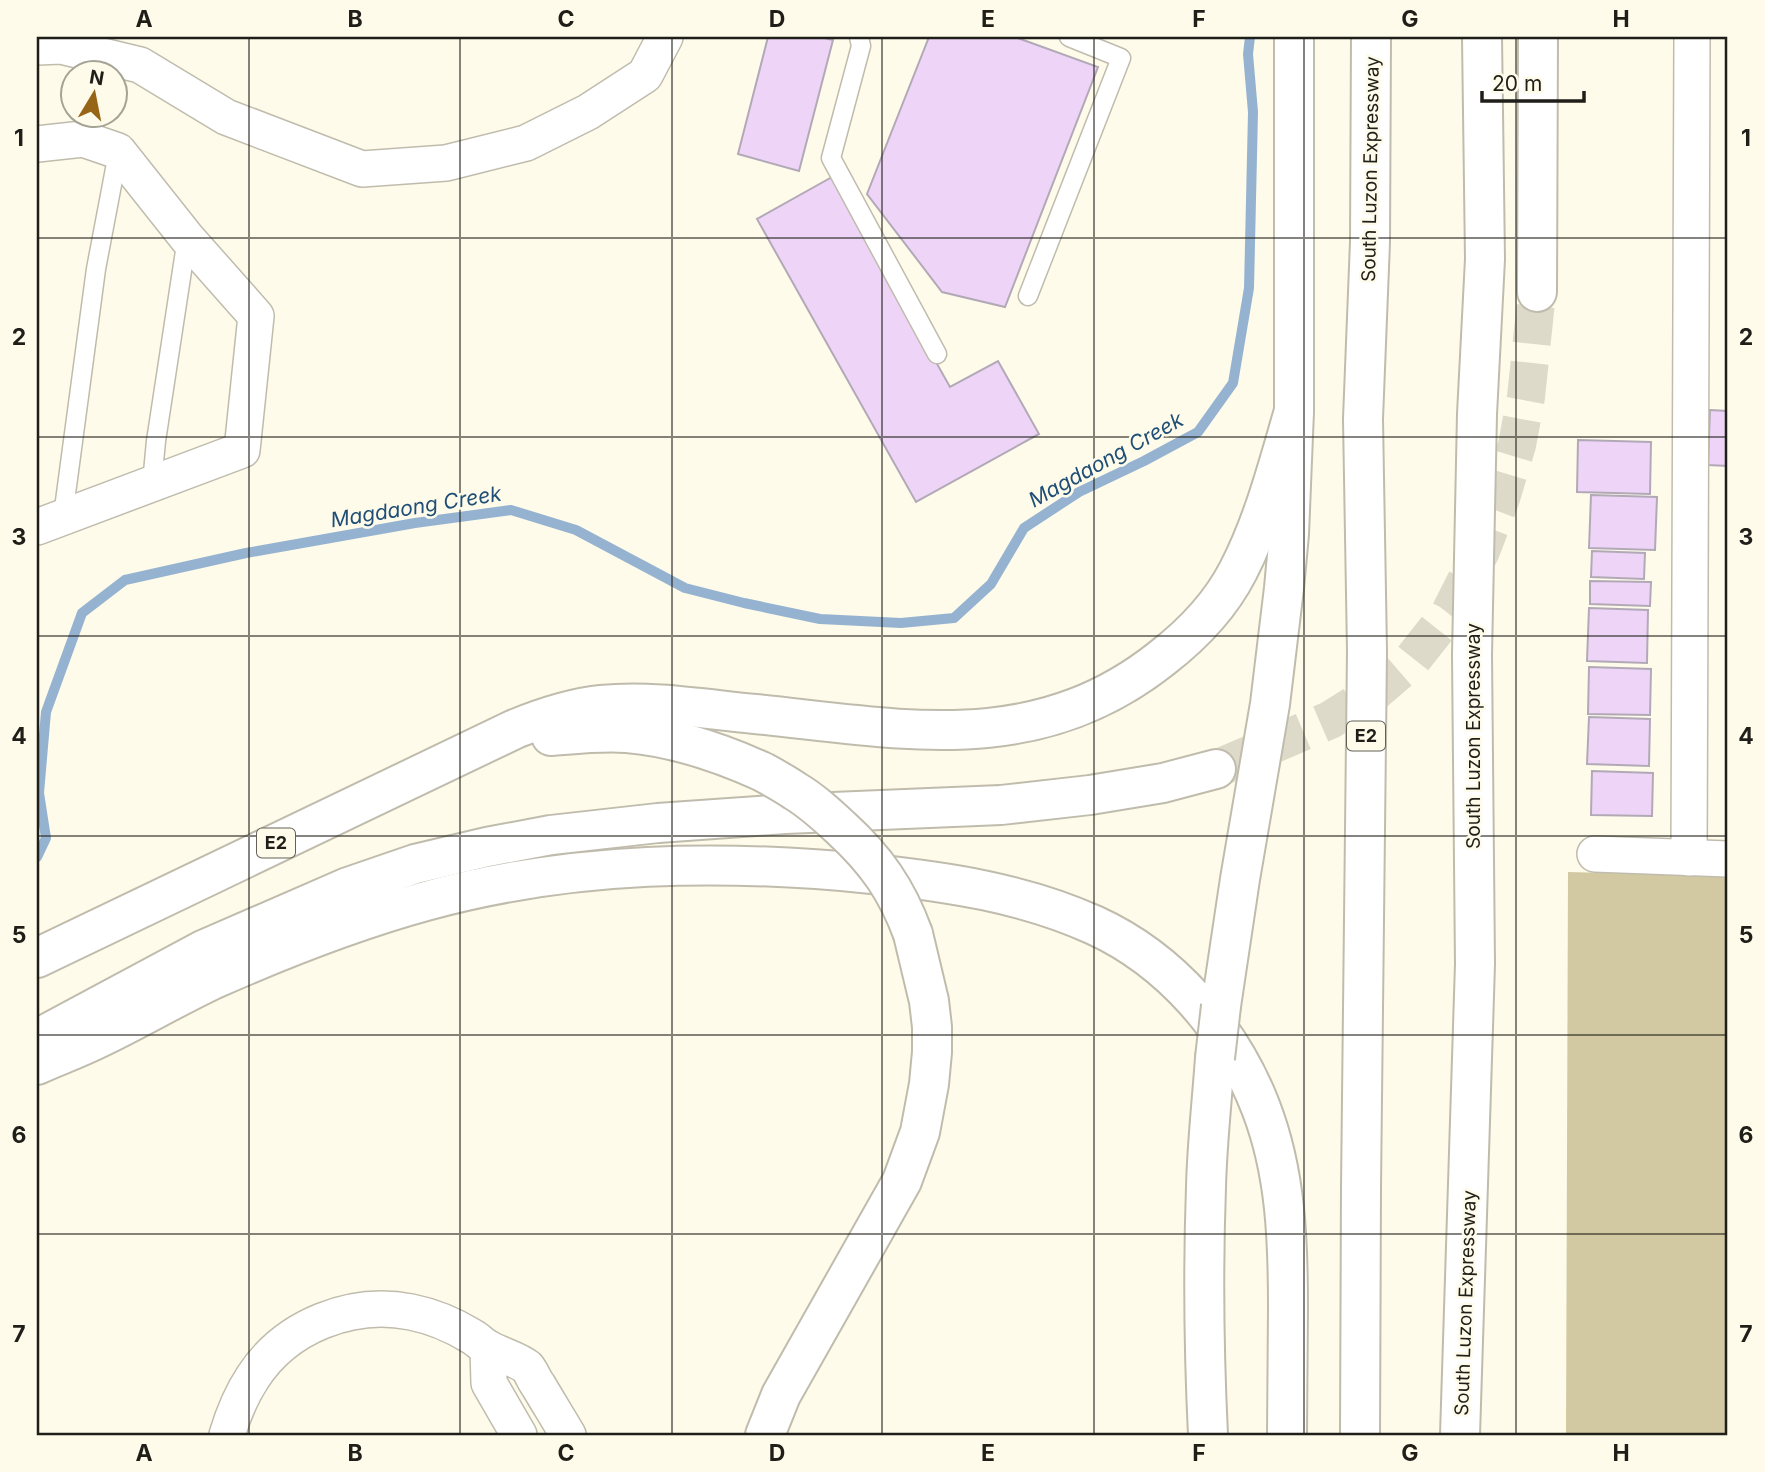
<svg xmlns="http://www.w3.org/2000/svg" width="1765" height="1472" font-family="Inter,sans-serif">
  <rect width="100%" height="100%" fill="#fefbea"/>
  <polygon fill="#d2c9a2" points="1568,872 1728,876 1728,1435 1566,1435"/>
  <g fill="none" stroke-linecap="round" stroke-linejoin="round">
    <polyline stroke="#95b3d0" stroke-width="10" points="37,857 46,838 39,793 46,712 82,613 125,580 246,553 415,523 511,510 576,530 685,588 744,603 820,619 901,623 954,618 991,584 1024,528 1079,492 1144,461 1198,432 1233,383 1249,288 1253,112 1248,54 1250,37"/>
  </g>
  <g fill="#eed5f8" stroke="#b2a9b7" stroke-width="2">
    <polygon points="768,37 820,37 833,40 799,171 738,154"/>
    <polygon points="929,37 1015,37 1098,67 1005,307 942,292 867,194"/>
    <polygon points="832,177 950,387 998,361 1039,434 916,502 757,219"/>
    <polygon points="1710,410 1728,411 1728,466 1708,465"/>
    <polygon points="1578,440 1651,442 1650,494 1577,492"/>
    <polygon points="1591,495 1657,497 1655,550 1589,548"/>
    <polygon points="1592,551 1645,553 1644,579 1591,577"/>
    <polygon points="1590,581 1651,582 1650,606 1590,604"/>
    <polygon points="1589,608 1648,610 1647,663 1587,661"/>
    <polygon points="1589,667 1651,669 1650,715 1588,714"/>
    <polygon points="1589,717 1650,719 1649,766 1587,764"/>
    <polygon points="1592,771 1653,773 1652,816 1591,815"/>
  </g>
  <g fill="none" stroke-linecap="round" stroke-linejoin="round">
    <polyline stroke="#dddaca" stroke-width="38" stroke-dasharray="38 19" stroke-linecap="butt" points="1216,769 1330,720 1375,692 1412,660 1450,612 1481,551 1501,498 1517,445 1526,397 1537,292"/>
    <defs>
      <g id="service">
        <polyline points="859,37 861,46 831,158 937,354"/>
        <polyline points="1028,296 1121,58 1069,37"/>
        <polyline points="152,483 156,441 187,238"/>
        <polyline points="63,516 96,269 118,153"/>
      </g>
      <g id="minor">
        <polyline points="37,47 61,46 140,65 226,117 362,169 446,163 526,143 588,112 645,75 665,37"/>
        <polyline points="37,144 83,139 118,151 187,238 256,316 242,450 37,527"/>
        <polyline points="1595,854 1728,859"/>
        <polyline points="1689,858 1692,37"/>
        <polyline points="488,1348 489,1383 519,1435"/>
        <path d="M227,1435C233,1415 241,1395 253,1377C286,1326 352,1300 411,1312C431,1316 453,1325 471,1336C477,1339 482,1345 488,1348C498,1354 519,1360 527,1367C531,1371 534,1380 538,1385C548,1402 558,1418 568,1435"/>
      </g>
      <g id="motorway">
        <polyline points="1537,292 1538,37"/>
        <path d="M551,736C576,734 602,731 627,733C675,737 719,752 763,772"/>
        <path d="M37,958L515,729C542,718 571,708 601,705C652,700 704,709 755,714C902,729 1035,759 1162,658C1193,634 1220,606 1238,571C1264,521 1278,465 1294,411"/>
        <polyline points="1221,1006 1240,879 1270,704 1284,588 1289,534 1294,411 1294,37"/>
        <polyline points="37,1039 203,950 348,887 415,864 487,847 551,835 658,823 785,814 1001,805 1090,795 1163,783 1216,769"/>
        <path d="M37,1065C57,1056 79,1048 99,1038C137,1020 174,998 212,980C282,949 353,921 426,901C571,861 723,859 872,874C948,882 1023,893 1094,925C1171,960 1231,1030 1261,1108C1286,1173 1288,1240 1288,1308C1288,1351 1287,1393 1287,1435"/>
        <polyline points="765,1435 781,1395 902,1181 920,1132 929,1084 932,1052 932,1027 929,1001 913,934"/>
        <path d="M1208,1435C1204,1353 1203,1270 1206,1187C1207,1144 1212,1101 1215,1058"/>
        <polyline points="1360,1435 1361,1188 1367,651 1363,419 1370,242 1371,37"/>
        <polyline points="1460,1435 1475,964 1472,655 1477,414 1485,259 1482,37"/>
      </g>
    </defs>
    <use href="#service" stroke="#c0bcad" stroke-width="21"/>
    <use href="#minor" stroke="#c0bcad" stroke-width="38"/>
    <use href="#motorway" stroke="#c0bcad" stroke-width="42"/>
    <use href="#service" stroke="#fff" stroke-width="18"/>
    <use href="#minor" stroke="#fff" stroke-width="35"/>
    <use href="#motorway" stroke="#fff" stroke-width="38"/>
    <defs>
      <g id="motorway-bridge">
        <path d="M763,772C774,778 785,784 795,791C812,801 827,815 841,828C876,860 897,890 913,934"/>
        <polyline points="1215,1058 1221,1006"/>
      </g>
    </defs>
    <use href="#motorway-bridge" stroke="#c0bcad" stroke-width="42" stroke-linecap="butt"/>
    <use href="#motorway-bridge" stroke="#fff" stroke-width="38"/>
  </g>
  <path fill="none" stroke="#1f1e18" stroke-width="2" stroke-opacity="0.55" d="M249,37V1435M460,37V1435M672,37V1435M882,37V1435M1094,37V1435M1304,37V1435M1516,37V1435M37,238H1728M37,437H1728M37,636H1728M37,836H1728M37,1035H1728M37,1234H1728"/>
  <g text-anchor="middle" stroke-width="5" stroke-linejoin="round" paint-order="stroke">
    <g fill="#fefbea" stroke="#626057" stroke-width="2">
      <rect x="1347" y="721.5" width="38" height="29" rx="5"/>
      <rect x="257" y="828.5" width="38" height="29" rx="5"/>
    </g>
    <g font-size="18" font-weight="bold" fill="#1f1e18">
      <text x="1366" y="742">E2</text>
      <text x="276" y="849">E2</text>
    </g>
    <g font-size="19" fill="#1f1e18" stroke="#fefbea">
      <text transform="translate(1370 169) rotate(-89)" y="7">South Luzon Expressway</text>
      <text transform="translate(1473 736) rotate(-90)" y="7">South Luzon Expressway</text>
      <text transform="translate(1465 1303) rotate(-88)" y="7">South Luzon Expressway</text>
    </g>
    <g font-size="21" font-style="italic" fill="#1f4e76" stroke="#fefbea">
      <text transform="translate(1106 460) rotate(-29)" y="7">Magdaong Creek</text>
      <text transform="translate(416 507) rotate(-9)" y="7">Magdaong Creek</text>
    </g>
  </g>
  <rect width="1765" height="1472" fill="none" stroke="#fefbea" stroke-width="77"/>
  <g transform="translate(94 94) rotate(10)"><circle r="33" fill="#fefbea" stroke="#a5a396" stroke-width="2"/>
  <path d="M0-5L12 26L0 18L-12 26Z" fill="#966516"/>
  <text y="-10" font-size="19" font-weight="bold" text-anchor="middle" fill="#1f1e18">N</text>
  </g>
  <path d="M1482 91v10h102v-10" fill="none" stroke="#1f1e18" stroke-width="3.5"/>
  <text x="1492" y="91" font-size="21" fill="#1f1e18" stroke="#fefbea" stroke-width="5" paint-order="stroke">20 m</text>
  <rect x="38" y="38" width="1688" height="1396" fill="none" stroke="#1f1e18" stroke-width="2.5"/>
  <g font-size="23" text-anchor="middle" font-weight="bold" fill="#1f1e18">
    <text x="144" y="27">A</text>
    <text x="355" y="27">B</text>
    <text x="566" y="27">C</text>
    <text x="777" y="27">D</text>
    <text x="988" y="27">E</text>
    <text x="1199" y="27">F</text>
    <text x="1410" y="27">G</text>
    <text x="1621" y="27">H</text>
    <text x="19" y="146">1</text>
    <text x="1746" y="146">1</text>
    <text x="19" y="345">2</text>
    <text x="1746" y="345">2</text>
    <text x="19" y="545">3</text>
    <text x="1746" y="545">3</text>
    <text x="19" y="744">4</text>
    <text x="1746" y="744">4</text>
    <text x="19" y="943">5</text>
    <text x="1746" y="943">5</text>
    <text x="19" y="1143">6</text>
    <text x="1746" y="1143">6</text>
    <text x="19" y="1342">7</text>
    <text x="1746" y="1342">7</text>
    <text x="144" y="1461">A</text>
    <text x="355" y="1461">B</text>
    <text x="566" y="1461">C</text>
    <text x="777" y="1461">D</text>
    <text x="988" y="1461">E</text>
    <text x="1199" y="1461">F</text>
    <text x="1410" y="1461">G</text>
    <text x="1621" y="1461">H</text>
  </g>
</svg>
